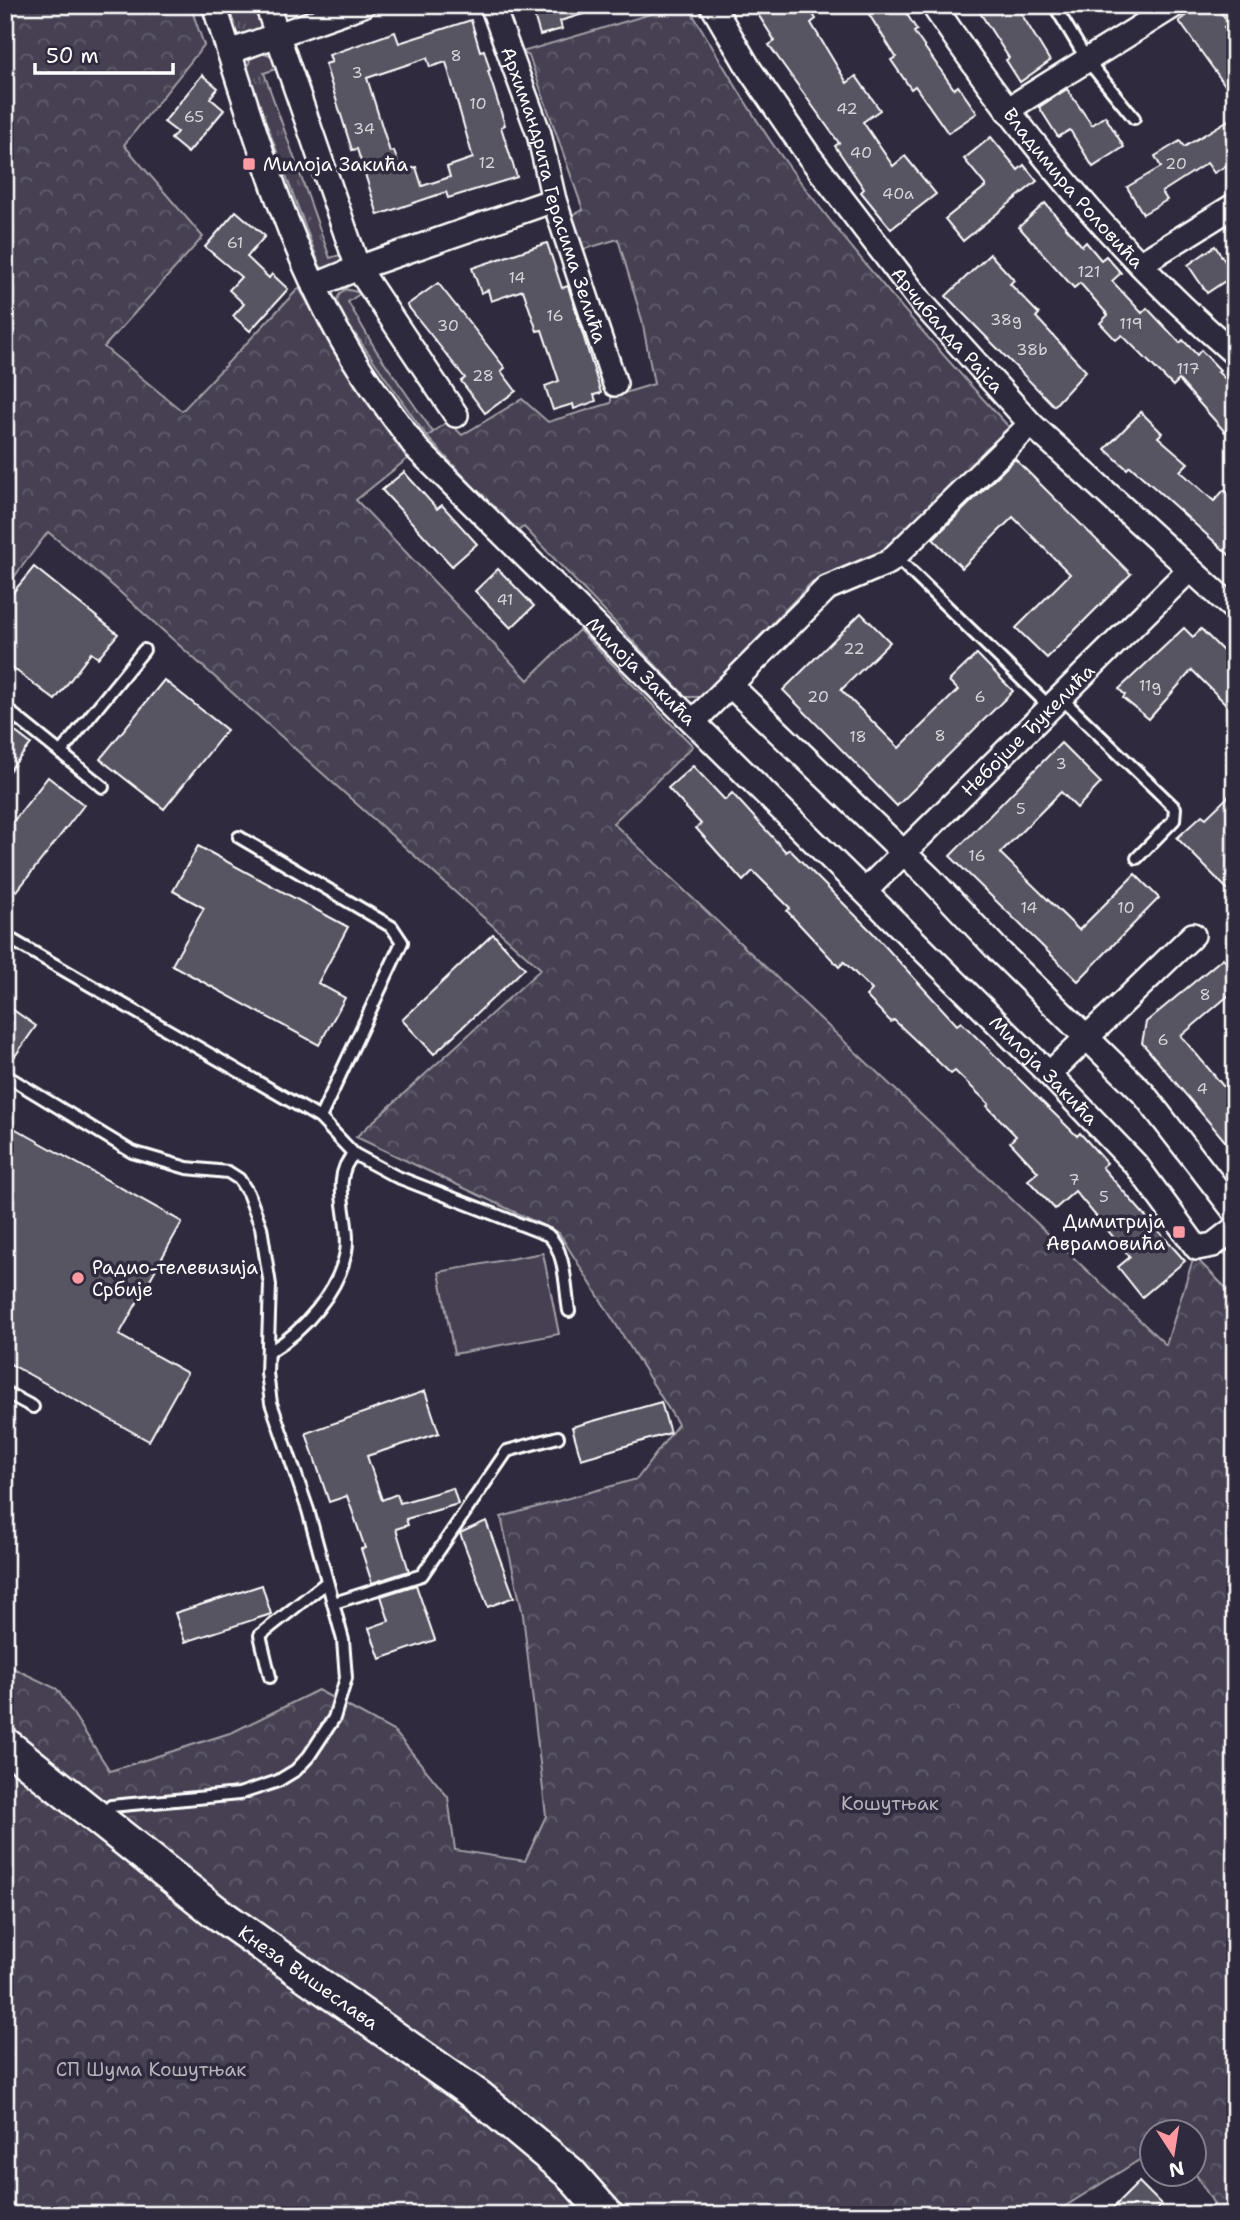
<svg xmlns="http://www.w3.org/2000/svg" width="1240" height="2220" font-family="'Shantell Sans',sans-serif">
  <defs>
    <pattern id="grass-tufts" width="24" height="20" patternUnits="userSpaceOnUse" patternTransform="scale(1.75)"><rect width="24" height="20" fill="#464152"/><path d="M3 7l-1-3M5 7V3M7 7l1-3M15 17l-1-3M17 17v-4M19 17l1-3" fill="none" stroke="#625e6c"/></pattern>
    <pattern id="forest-crowns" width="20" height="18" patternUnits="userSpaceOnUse" patternTransform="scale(1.75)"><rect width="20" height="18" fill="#464152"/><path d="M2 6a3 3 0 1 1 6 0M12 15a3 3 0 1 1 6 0" fill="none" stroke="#625e6c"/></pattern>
  </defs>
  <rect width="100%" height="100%" fill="#2f2a3d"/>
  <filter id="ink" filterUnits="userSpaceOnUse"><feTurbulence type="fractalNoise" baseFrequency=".0143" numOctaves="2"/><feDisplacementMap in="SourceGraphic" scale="14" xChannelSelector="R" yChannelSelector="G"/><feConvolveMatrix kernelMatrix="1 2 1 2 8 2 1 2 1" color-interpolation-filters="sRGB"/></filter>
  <g filter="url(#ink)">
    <g fill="url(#grass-tufts)" stroke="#a2a0a8" stroke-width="2">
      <path d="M225,5H240L243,11L257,8L263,23L262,29L245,38C231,33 230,19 225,5Z"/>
      <polygon points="264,53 273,56 279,68 264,73 330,258 343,254 346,263 325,270 320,266 247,72 250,59"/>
      <path d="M345,289L361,293L348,302L376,350L433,432L427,437L339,311C336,301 336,296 345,289Z"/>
    </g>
    <g fill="url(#forest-crowns)" stroke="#a2a0a8" stroke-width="2">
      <polygon points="5,5 190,5 204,45 124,145 203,237 104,347 182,411 299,288 348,372 412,455 356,500 528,680 579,630 693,746 613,823 1166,1345 1194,1256 1235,1297 1235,2215 1203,2215 1214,2204 1195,2173 1194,2132 1152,2132 1152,2152 1051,2215 5,2215 5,1664 57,1689 110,1771 233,1732 318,1690 395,1732 448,1797 455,1850 525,1861 546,1816 523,1615 501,1517 637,1479 678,1424 559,1233 356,1137 541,969 112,585 48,532 5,589"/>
      <path d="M681,5H687C716,52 743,101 774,146C846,246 926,338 1010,428L886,554L811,583L701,697H686L524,527L516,532L427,437L448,421L462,435L522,399L548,422L611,403V397L654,384L642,320L618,239L578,251L567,217L583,210L529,56L522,52Z"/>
    </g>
    <polygon fill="#464152" stroke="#a2a0a8" stroke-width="2" points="543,1253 559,1334 454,1354 439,1272"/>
    <g fill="#595564" stroke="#fff" stroke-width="2" fill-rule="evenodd">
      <polygon points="531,5 600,5 600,9 560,21 562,29 540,35"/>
      <polygon points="752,5 807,5 816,19 811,23 847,83 856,76 880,110 863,122 893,166 905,156 936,194 891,229 861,192 864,189 835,146 839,143 769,45 775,41"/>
      <polygon points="863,5 901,5 917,30 914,32 954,89 958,86 977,113 948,133 915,86 911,89 891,60 896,57"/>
      <polygon points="975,5 1016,5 1050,61 1020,82 1006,60 1009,58"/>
      <polygon points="1200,5 1215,5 1229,23 1224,27 1235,42 1235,99 1179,21"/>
      <path d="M471,20L480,51L484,50L490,70L488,71L505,125L501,127L517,177L448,198L446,192L378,215L357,149L352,150L325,64L332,62L329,55L395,32L399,43ZM427,58L430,67L446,62L473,158L447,167L450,177L422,186L416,167L401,172L394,151L390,152L367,78Z"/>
      <polygon points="202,75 218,88 210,98 224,110 188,153 171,139 177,132 164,122"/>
      <polygon points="1067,89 1092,125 1105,116 1124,147 1093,167 1070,130 1058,137 1039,107"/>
      <polygon points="1235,116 1235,160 1214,173 1207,163 1162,192 1167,200 1143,214 1127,187 1161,167 1155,156 1180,141 1184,147"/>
      <polygon points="991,137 1018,170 1024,165 1037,181 963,241 945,219 986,186 964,159"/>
      <polygon points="1045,203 1082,246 1086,242 1101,260 1106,256 1121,273 1112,281 1142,313 1147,308 1180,343 1183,340 1197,355 1201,350 1220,370 1218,372 1235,388 1235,422 1225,432 1179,380 1173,386 1122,335 1116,340 1100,323 1108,315 1080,283 1074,288 1019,227"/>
      <polygon points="236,211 265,236 247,257 269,278 272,274 288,289 250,331 233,316 244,304 229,290 241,277 205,247"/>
      <polygon points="547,243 562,288 568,286 601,393 594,395 596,401 574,409 573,404 553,410 545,386 559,381 542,330 537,331 523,290 491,301 488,290 481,293 472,268"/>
      <polygon points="1215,246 1234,275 1207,293 1188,265"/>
      <polygon points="990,254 1014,280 1010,284 1039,314 1036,317 1086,371 1054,406 946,296"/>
      <polygon points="438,283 505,368 501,371 516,391 485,413 461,381 465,378 407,305"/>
      <polygon points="1141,412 1162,433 1158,437 1188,463 1180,471 1214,501 1224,490 1235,498 1235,560 1130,466 1127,469 1105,449"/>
      <polygon points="1015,459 1131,574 1047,658 1016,628 1070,574 1013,517 962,568 933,539"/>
      <polygon points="404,472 437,509 442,505 477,544 452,566 382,490"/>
      <polygon points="34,567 118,634 98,658 91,653 55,700 5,662 5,602"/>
      <polygon points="498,569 534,606 511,628 475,591"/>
      <polygon points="861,613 890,642 841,690 899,748 958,690 949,681 977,654 1013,691 897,806 783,690"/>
      <polygon points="1184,628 1193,637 1201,629 1235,663 1235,713 1192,670 1149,719 1123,698 1125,695 1119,689"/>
      <polygon points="164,680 227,730 164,809 100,759"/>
      <polygon points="5,724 31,744 5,776"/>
      <polygon points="1061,743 1101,783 1077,808 1061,792 1000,853 1079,930 1135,874 1159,898 1078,981 950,856"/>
      <polygon points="693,766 725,800 732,793 786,852 789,849 873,933 957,1025 961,1022 1077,1136 1080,1133 1107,1163 1102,1167 1185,1261 1142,1297 1118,1267 1130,1257 1075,1191 1055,1209 1028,1180 1038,1172 1010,1142 1016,1136 987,1106 989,1104 955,1071 951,1074 894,1020 891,1022 866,996 872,990 844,962 839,967 787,911 790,908 753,871 743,881 696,828 701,824 668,788"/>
      <polygon points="48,777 84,805 17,891 5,882 5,832"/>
      <polygon points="1235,790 1235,897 1177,838 1202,815 1206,818"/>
      <polygon points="198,846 348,927 318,983 345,998 319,1045 172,965 204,908 173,891"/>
      <polygon points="493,934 525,968 434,1054 402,1020"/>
      <polygon points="1223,958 1235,973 1235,990 1181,1036 1235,1100 1235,1153 1142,1043 1146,1022"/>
      <polygon points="5,1004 36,1026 15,1056 5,1049"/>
      <polygon points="5,1123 182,1222 119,1335 187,1373 149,1441 5,1361"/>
      <polygon points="425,1391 439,1433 367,1456 382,1500 397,1494 400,1503 453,1488 458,1504 406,1519 408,1525 396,1529 409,1571 372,1583 361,1549 365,1548 347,1496 329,1502 306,1433"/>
      <polygon points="661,1402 670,1433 581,1459 572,1427"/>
      <polygon points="486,1521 514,1597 488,1607 460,1533"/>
      <polygon points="262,1585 271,1614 185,1642 175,1613"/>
      <polygon points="416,1585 435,1640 380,1659 369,1628 389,1621 381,1596"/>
      <polygon points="1139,2182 1162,2205 1152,2215 1106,2215"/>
    </g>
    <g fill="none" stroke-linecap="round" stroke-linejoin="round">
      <defs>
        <g id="service">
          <polyline points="1054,5 1087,60 1134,118"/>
          <polyline points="896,557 1050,707"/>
          <polyline points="1060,697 1175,808 1174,820 1137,858"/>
          <polyline points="5,708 103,787"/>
          <polyline points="61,752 144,650"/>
          <polyline points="5,936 320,1118 402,942 392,927 239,837"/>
          <polyline points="5,1075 132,1152 187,1168 228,1172 239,1179 248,1193 261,1227 270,1285 267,1373 271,1403 308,1510 343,1640 346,1678 334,1718 309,1756 296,1770 278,1781 239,1794 111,1806 101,1818"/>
          <polyline points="320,1118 354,1154"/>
          <path d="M269,1352C303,1332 338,1292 346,1252C352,1221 328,1178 354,1154L395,1176L548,1235C566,1251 565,1288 569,1311"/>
          <polyline points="5,1392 33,1407"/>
          <polyline points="334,1603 422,1575 507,1451 558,1437"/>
          <polyline points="270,1677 260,1635 327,1582"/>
        </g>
        <g id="minor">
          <path id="s1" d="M214,5C250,115 281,228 336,329C359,372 389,410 417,449L1049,1074L1137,1166L1197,1248L1213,1245L1235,1228"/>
          <polyline points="267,5 358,268 456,415"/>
          <path id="s2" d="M492,5L539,134L554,200L615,384"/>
          <path id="s3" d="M712,5L750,70L809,156L921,302L1031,424L1235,610"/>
          <path id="s4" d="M933,5C1019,133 1118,254 1235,354"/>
          <polyline points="229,52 363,5"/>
          <polyline points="1007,110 1175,5"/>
          <polyline points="1140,264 1235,205"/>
          <polyline points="314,286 358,268 554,200"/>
          <polyline points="730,685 930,878 998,950 1143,1093 1235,1212"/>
          <polyline points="694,721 827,588 889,562 1031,424"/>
          <path id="s5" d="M865,891L1189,570"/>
          <polyline points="1049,1074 1193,935"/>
        </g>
        <g id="secondary">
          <path id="s6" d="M5,1744L216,1912L479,2097L570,2173L607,2215"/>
        </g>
      </defs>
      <use href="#service" stroke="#fff" stroke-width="16"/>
      <use href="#minor" stroke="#fff" stroke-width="28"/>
      <use href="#secondary" stroke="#fff" stroke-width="37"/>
      <use href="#service" stroke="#2f2a3d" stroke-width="10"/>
      <use href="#minor" stroke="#2f2a3d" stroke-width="23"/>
      <use href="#secondary" stroke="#2f2a3d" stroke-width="32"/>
    </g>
  </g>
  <g fill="#ff9aa2" stroke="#2f2a3d" stroke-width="2.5">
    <rect x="242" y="157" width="14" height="14" rx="3.5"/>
    <rect x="1172" y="1225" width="14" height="14" rx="3.5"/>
    <circle cx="78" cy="1278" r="7"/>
  </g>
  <g text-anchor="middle" stroke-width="7" stroke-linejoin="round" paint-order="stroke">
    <g font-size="16" fill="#d6d4d8">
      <text x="456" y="61">8</text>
      <text x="357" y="78">3</text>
      <text x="478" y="109">10</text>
      <text x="847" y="114">42</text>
      <text x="194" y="122">65</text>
      <text x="364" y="134">34</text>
      <text x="861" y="158">40</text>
      <text x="487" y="168">12</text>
      <text x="1176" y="169">20</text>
      <text x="898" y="199">40a</text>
      <text x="235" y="248">61</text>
      <text x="1089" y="277">121</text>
      <text x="517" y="283">14</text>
      <text x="555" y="321">16</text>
      <text x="1006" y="325">38g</text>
      <text x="1131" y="329">119</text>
      <text x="448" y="331">30</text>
      <text x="1032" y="355">38b</text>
      <text x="1188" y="374">117</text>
      <text x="483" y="381">28</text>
      <text x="505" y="605">41</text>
      <text x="854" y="654">22</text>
      <text x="1150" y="691">11g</text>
      <text x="818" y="702">20</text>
      <text x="980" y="702">6</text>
      <text x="940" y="741">8</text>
      <text x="858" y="742">18</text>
      <text x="1061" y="769">3</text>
      <text x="1021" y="814">5</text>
      <text x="977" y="861">16</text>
      <text x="1029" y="913">14</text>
      <text x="1126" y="913">10</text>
      <text x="1205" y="1000">8</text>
      <text x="1163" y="1045">6</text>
      <text x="1202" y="1094">4</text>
      <text x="1074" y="1185">7</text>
      <text x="1104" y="1202">5</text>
    </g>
    <g font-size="19" fill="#fff" stroke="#2f2a3d" text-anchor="start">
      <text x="263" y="171">Милоја Закића</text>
      <text x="1165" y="1228" text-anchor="end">Димитрија<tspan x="1165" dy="22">Аврамовића</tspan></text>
      <text x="92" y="1274">Радио-телевизија<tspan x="92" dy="22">Србије</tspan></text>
    </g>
    <g font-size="19" fill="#fff" stroke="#2f2a3d">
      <text dy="7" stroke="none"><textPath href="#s4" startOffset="231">Владимира Роловића</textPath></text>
      <text dy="7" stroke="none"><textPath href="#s2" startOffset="200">Архимандрита Герасима Зелића</textPath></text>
      <text dy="7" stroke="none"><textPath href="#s3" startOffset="402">Арчибалда Рајса</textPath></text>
      <text dy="7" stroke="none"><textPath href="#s1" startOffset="807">Милоја Закића</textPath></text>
      <text dy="7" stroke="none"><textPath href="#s5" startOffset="229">Небојше Ђукелића</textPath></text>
      <text dy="7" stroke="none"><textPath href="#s1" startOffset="1374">Милоја Закића</textPath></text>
      <text dy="7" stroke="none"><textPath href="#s6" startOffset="383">Кнеза Вишеслава</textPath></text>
    </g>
    <g font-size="19" fill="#b5b3ba" stroke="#2f2a3d">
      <text x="890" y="1810">Кошутњак</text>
      <text x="151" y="2076">СП Шума Кошутњак</text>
    </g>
  </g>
  <rect width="1240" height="2220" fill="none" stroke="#2f2a3d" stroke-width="28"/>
  <rect x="14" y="14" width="1212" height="2192" fill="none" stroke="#fff" stroke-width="2.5" filter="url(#ink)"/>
  <g transform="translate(1173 2153) rotate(168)"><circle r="33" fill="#2f2a3d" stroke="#827f8b" stroke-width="2"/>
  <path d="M0-5L12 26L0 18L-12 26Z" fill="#ff9aa2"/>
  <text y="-10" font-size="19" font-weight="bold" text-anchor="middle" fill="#ffffff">N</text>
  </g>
  <path d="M35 63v10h138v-10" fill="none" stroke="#ffffff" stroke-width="3.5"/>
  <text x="46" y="63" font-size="21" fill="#ffffff" stroke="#2f2a3d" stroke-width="5" paint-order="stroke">50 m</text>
</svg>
